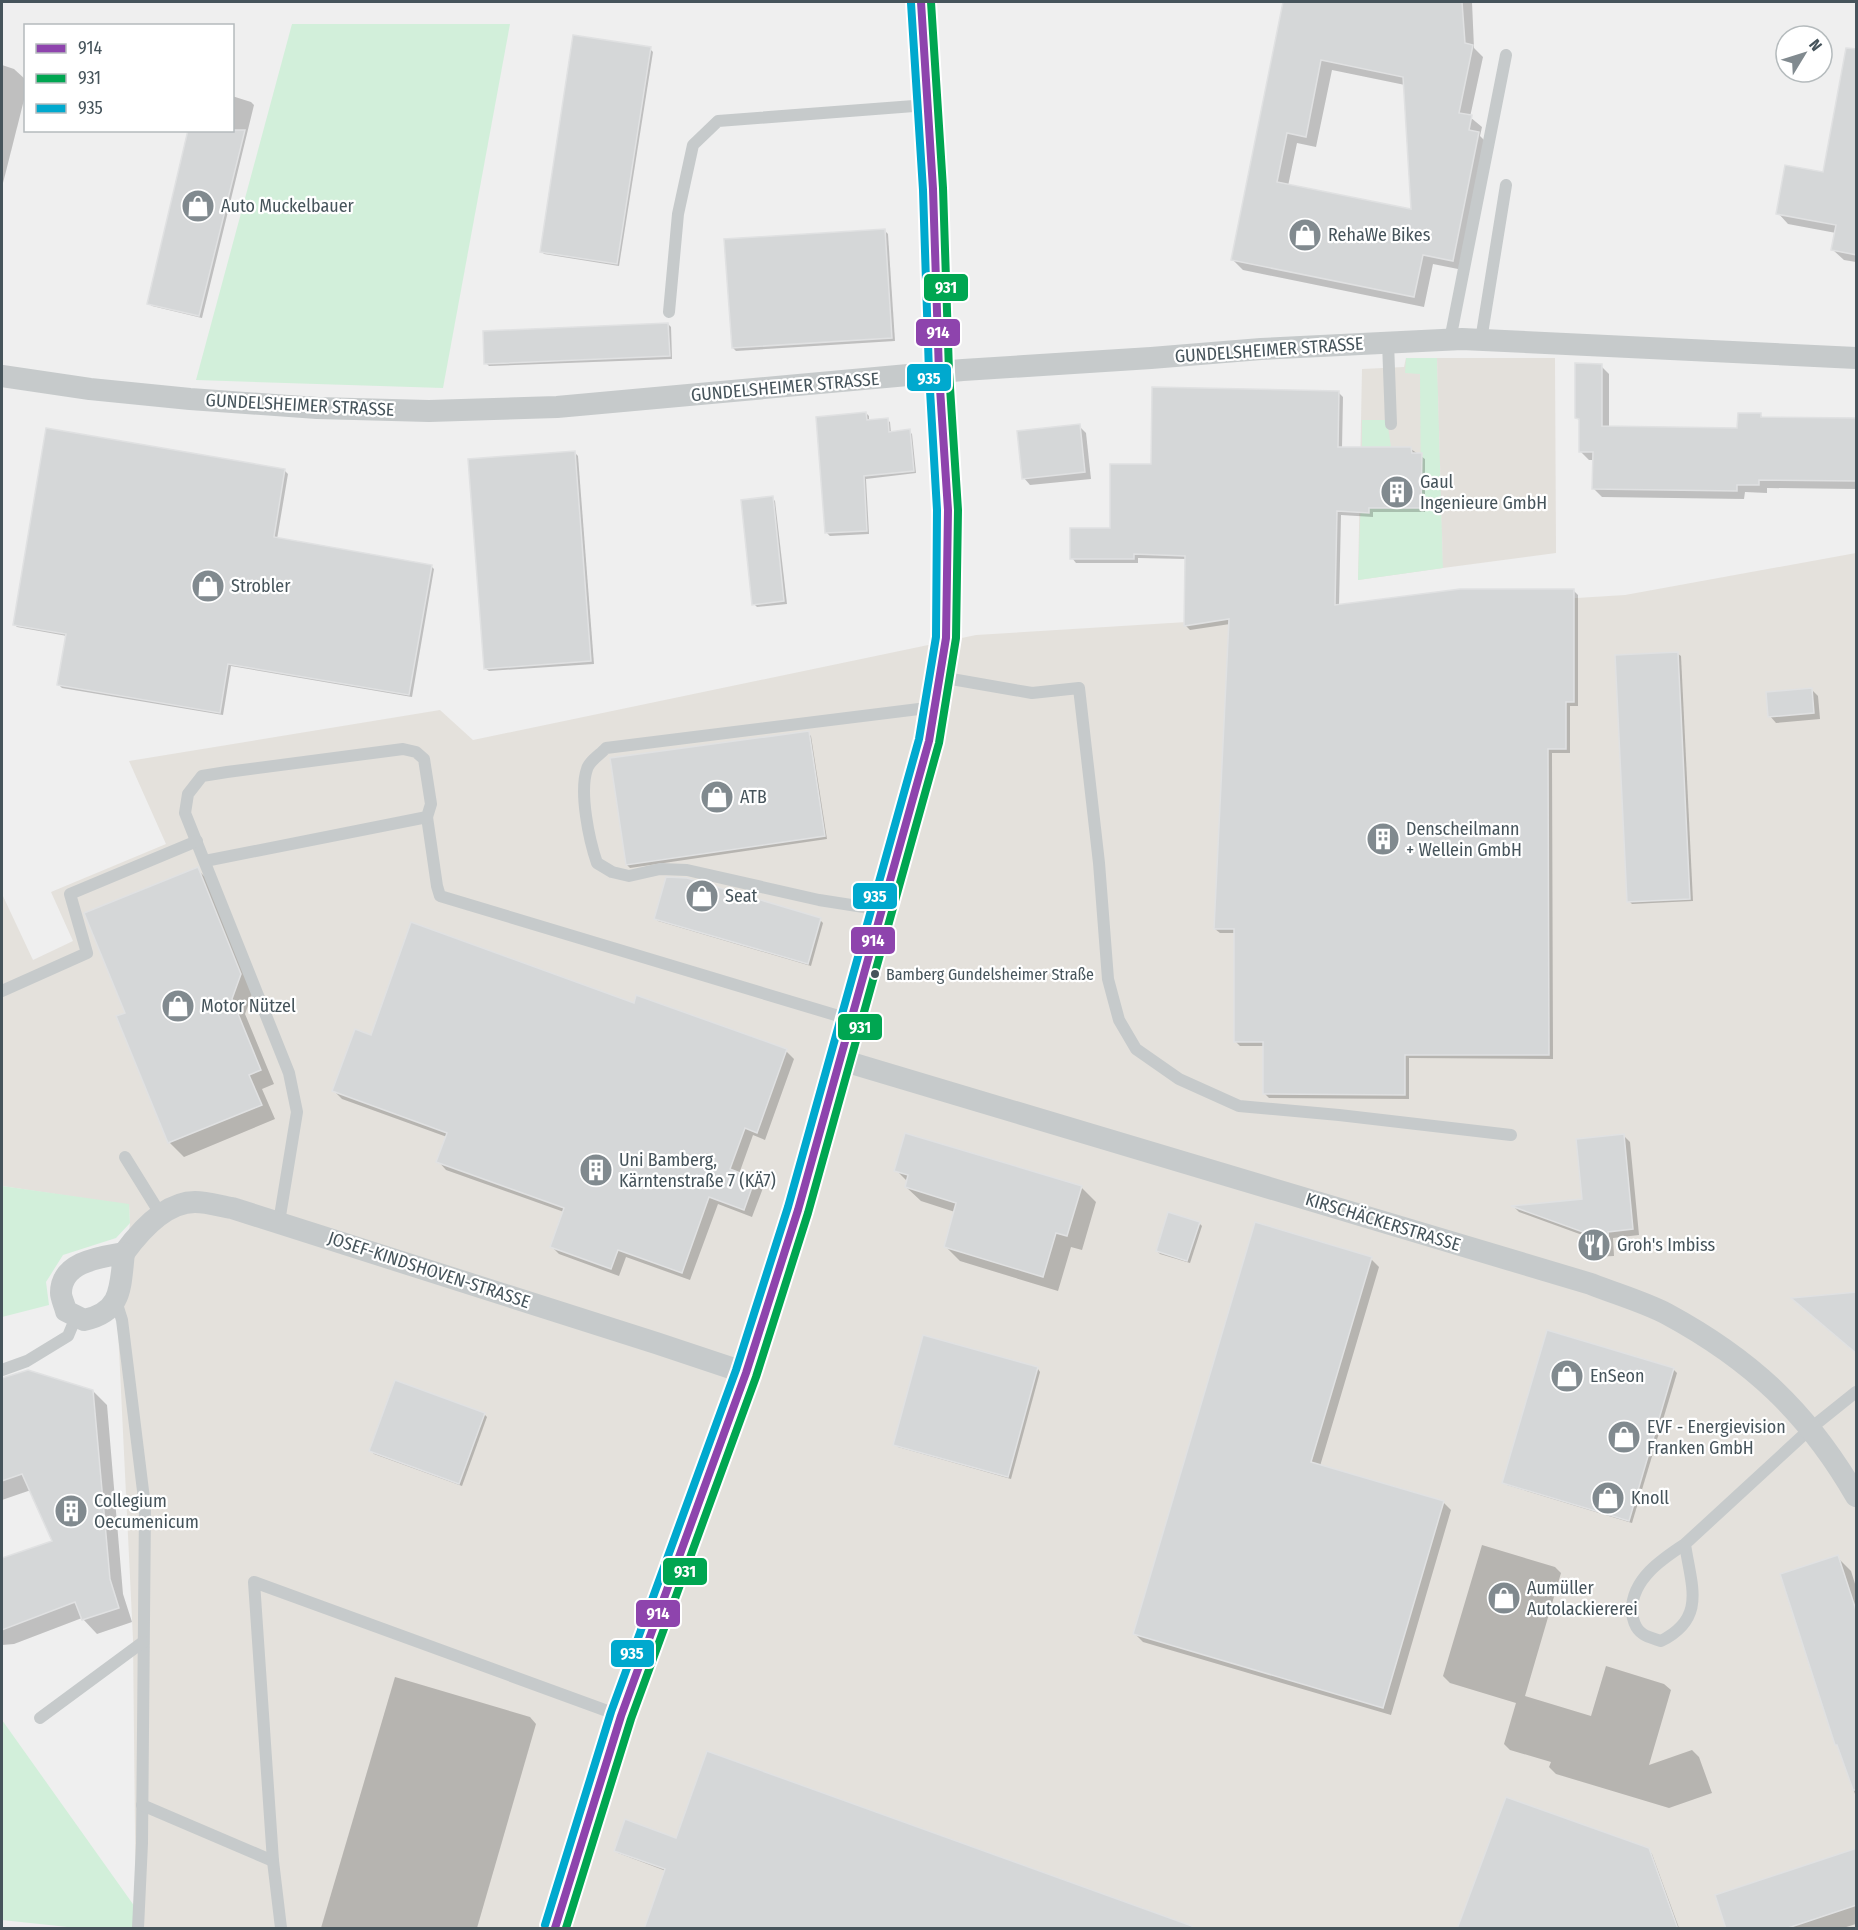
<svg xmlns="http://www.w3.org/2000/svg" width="1858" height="1930" font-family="'Fira Sans Condensed',sans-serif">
  <rect width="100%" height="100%" fill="#efefef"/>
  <g fill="#e4e1dc">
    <polygon points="1406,358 1437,358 1443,568 1358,580 1362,369 1404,367"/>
    <polygon points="1856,553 1856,1928 136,1928 133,1639 118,1329 130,1223 129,1205 2,1186 2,894 33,960 73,941 51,892 166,844 129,761 440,710 473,740 976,635 1625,595"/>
  </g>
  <g fill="#d2efda">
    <polygon points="292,24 510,24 443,388 196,380"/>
    <polygon points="1406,358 1437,358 1443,568 1358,580 1362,468 1374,508 1421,508 1420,374 1405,373"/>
    <polygon points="1362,420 1387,420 1391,447 1362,447"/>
    <polygon points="2,1186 129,1204 130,1223 116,1238 63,1255 46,1282 49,1305 2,1317"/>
    <polygon points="2,1720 135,1907 136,1928 77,1928 2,1920"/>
  </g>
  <polygon fill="#e3e0db" points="1437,358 1555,358 1556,553 1443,568"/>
  <g fill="#0003" fill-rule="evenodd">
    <path d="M1284,2L1335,3V2H1472L1474,48L1483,57L1470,117L1482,127L1480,136L1488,144L1463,270L1433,264L1424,307L1243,270L1233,260ZM1332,70L1405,85L1413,211L1288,186L1297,143L1316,147Z"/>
    <polygon points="650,49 653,52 619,266 544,254 541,251"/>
    <polygon points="2,65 14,69 26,80 26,92 2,187"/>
    <polygon points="1856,79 1856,262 1844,260 1833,250 1836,233 1788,224 1778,213 1824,174"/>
    <polygon points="232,96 251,102 254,105 202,318 152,306 149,303 232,130"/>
    <polygon points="885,231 888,234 895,341 736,351 733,348"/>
    <polygon points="668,324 671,327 672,359 489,366 486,363"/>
    <polygon points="1601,366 1609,374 1609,427 1739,429 1760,415 1764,419 1856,420 1856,489 1767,488 1767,493 1745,492 1744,499 1602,497 1594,489 1594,460 1589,460 1580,451 1581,422 1577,418"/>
    <polygon points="1338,392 1343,397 1342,448 1411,449 1425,459 1425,512 1373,512 1373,517 1341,515 1339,606 1573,590 1578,595 1578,706 1570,706 1570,753 1552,753 1553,1059 1409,1058 1409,1099 1269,1098 1265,1094 1265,1046 1240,1046 1236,1042 1236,933 1220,933 1215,929 1230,624 1190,630 1186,626 1187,559 1138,558 1138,563 1076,563 1072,558 1111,529 1152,466"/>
    <polygon points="866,413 869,416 869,421 887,420 890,422 891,433 909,431 912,434 916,473 866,479 869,534 830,536 827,533"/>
    <polygon points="1079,426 1086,433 1091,479 1030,485 1024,478"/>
    <polygon points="575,453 578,456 594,664 489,671 486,669"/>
    <polygon points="285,471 288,474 277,539 431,566 434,569 412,697 231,666 223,715 62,688 59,685 67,636 17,627 14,624"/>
    <polygon points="772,498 775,501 787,604 757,607 754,604"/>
    <polygon points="1678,654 1681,656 1693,901 1632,904 1629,901"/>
    <polygon points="1811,689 1818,696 1820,719 1776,723 1770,716"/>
    <polygon points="808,733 811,736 827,839 630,868 627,865"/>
    <polygon points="197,869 211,883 254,989 245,1014 274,1084 262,1089 275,1119 184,1157 170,1143 118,1017 127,1014"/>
    <polygon points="655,918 820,920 823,923 811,966 658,921"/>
    <polygon points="634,1004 786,1051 794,1059 765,1140 753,1135 739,1174 755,1180 763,1188 752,1217 718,1204 690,1280 626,1257 619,1276 559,1254 551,1246 564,1212 446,1170 438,1161 447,1137 342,1099 334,1091 371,1037"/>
    <polygon points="1623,1135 1630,1142 1639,1235 1613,1238 1614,1256 1592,1257 1585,1250 1585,1236 1519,1212 1515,1208 1583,1201"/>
    <polygon points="896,1170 1081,1187 1096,1202 1082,1250 1071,1247 1058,1291 960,1261 945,1246 955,1212 921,1201 906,1187 908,1182"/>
    <polygon points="1199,1223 1202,1226 1190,1263 1160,1254 1157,1251"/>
    <polygon points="1371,1259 1379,1267 1320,1466 1443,1502 1451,1510 1391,1715 1143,1642 1135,1634"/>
    <polygon points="1548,1332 1674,1370 1677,1373 1632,1523 1507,1485 1504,1482"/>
    <polygon points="924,1337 1038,1369 1040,1372 1011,1479 898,1447 895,1444"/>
    <polygon points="2,1379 93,1391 107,1405 123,1594 132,1622 97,1634 82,1618 14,1644 2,1645 2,1560 54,1542 31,1490 2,1500"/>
    <polygon points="484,1414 487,1417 462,1486 374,1454 371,1451"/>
    <polygon points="1482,1545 1555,1567 1561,1573 1525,1696 1591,1716 1606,1666 1664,1684 1671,1690 1649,1765 1692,1750 1699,1757 1712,1793 1669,1808 1556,1774 1549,1767 1551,1762 1510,1750 1504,1744 1516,1703 1450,1683 1443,1676"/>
    <polygon points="1837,1557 1851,1571 1856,1587 1856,1797 1840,1748"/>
    <polygon points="395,1677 530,1717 536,1724 477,1928 321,1928"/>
    <polygon points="677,1840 666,1871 618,1853 615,1851"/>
    <polygon points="1648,1849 1652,1854 1679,1928 1459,1928"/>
    <polygon points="1856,1850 1856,1924 1843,1928 1728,1928"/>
  </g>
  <g fill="#d5d7d8" stroke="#e0e1e2" stroke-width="1.5" fill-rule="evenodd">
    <path d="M1283,2H1462L1465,43L1473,45L1459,113L1472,115L1469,130L1479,132L1453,261L1423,255L1414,297L1231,260ZM1321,60L1403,77L1411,209L1277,182L1287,133L1306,137Z"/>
    <polygon points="573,35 651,47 617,264 540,252"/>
    <polygon points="1846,48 1857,49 1857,255 1831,250 1836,225 1776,214 1785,165 1823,172"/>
    <polygon points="188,130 245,130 199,316 147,304"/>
    <polygon points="885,229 892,338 732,348 724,239"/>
    <polygon points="668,323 670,356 484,364 483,331"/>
    <polygon points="1575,363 1602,364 1602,426 1737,428 1738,413 1761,413 1761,417 1857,418 1857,481 1759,480 1759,485 1737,485 1737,491 1592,489 1593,452 1579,452 1579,419 1575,418"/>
    <polygon points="1152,387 1339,391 1338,447 1411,447 1412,453 1422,453 1421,508 1369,508 1369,513 1337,511 1335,605 1460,589 1574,589 1574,702 1566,702 1566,749 1548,749 1549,1055 1405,1055 1405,1095 1263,1094 1263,1042 1234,1042 1234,929 1214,929 1229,619 1184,626 1185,556 1134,554 1134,559 1070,559 1070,528 1110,528 1110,464 1151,464"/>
    <polygon points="866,412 867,420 888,418 889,432 910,429 914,471 864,476 867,531 825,533 816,417"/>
    <polygon points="1080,424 1085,472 1022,479 1017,431"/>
    <polygon points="46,428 285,469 274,537 432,565 409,695 228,664 220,713 57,685 66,634 13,625"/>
    <polygon points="575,451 591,661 484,669 468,459"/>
    <polygon points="773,496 784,601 752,605 741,500"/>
    <polygon points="1678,652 1690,899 1627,902 1615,655"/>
    <polygon points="1812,688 1814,713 1768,717 1766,692"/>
    <polygon points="809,731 825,836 626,865 610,758"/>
    <polygon points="198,867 241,974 232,999 261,1070 249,1075 262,1105 168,1143 116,1016 125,1013 84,913"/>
    <polygon points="666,877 687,878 821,918 808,964 654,919"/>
    <polygon points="411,922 634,1003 636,995 787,1049 757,1133 745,1128 730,1169 755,1179 744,1210 709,1197 682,1273 618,1250 611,1269 550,1247 564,1208 436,1162 447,1133 332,1091 355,1029 371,1035"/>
    <polygon points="905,1133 1082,1186 1067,1236 1056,1233 1043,1277 944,1247 956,1203 905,1187 908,1175 894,1171"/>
    <polygon points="1624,1134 1633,1229 1608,1232 1609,1250 1584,1251 1583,1232 1511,1206 1582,1199 1576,1139"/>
    <polygon points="1168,1212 1200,1222 1187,1261 1156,1251"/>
    <polygon points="1255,1222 1372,1257 1311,1462 1444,1501 1383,1708 1133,1634"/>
    <polygon points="1857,1292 1857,1354 1791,1298"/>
    <polygon points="1547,1330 1674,1368 1629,1521 1502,1483"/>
    <polygon points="923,1335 1038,1367 1008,1477 893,1445"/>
    <polygon points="28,1370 93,1390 110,1579 119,1608 82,1620 75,1602 2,1630 2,1558 52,1541 22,1474 2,1481 2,1378"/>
    <polygon points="395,1380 485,1413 459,1484 369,1451"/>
    <polygon points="1838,1555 1857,1613 1857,1790 1853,1790 1837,1745 1835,1745 1780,1574"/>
    <polygon points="707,1751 1192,1926 1192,1929 644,1929 665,1869 614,1851 625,1819 676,1838"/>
    <polygon points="1506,1797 1649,1848 1678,1929 1457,1929"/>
    <polygon points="1857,1848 1857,1905 1785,1929 1726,1929 1715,1895"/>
  </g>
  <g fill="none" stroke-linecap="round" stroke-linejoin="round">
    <g stroke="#c6cacb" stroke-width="12">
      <polyline points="669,312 678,214 693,145 718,121 927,105"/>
      <polyline points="1450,340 1506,55"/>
      <polyline points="1481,340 1506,185"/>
      <polyline points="1388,342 1391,424"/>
      <polyline points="940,677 1032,693 1079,688 1099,863 1108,979 1119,1020 1136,1049 1179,1079 1239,1106 1339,1115 1511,1135"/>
      <polyline points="427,817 437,886 440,896 852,1020"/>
      <polyline points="205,861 427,817 431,804 424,759 416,752 403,749 227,772 202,776 188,794 185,813 289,1073 297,1112 279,1222"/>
      <path d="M883,910L819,900L687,870L660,869L629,876L612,872L597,863C589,840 579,792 587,769C589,761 601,754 606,748L935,707"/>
      <polyline points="2,991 87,953 70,894 197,841"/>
      <polyline points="125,1157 161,1215"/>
      <polyline points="116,1301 122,1320 145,1507 142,1843 138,1928"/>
      <polyline points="2,1370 27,1361 68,1336 76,1317"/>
      <path d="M1685,1544C1691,1586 1707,1618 1661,1641C1655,1639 1647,1637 1643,1634C1635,1629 1632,1618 1632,1610C1632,1579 1662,1559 1685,1544L1811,1428L1856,1392"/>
      <polyline points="40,1718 143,1642"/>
      <polyline points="142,1805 273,1861"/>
      <polyline points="281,1928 273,1861 254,1582 621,1716"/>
    </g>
    <g stroke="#c6cacb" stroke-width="22">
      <polyline points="2,376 90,389 190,399 317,408 429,411 557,407 963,370 1151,358 1261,349 1462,339 1856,358"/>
      <path d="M841,1060L1591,1284C1616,1294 1644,1302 1667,1314C1752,1360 1808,1413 1856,1496"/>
      <path d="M124,1253C140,1231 165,1202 195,1202C207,1202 220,1206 232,1208L656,1343L746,1373"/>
      <path d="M124,1253C120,1286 123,1312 84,1320L66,1311C65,1306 61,1298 61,1293C61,1261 102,1257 124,1253Z"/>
      <polyline points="555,1928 621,1716 746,1373 798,1210 903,837 929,741 935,707 946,638 948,510 939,373 933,189 921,2"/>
    </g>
    <defs>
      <polyline id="bus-1" points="555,1928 621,1716 746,1373 798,1210 929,741 946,638 948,510 939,373 933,189 921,2"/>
      <polyline id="bus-2" points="566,1928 631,1719 756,1377 808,1213 939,743 956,638 958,510 949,372 943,188 931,2"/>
      <polyline id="bus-3" points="545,1925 611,1712 736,1370 788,1207 919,739 936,637 937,510 929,373 923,190 911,3"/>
    </defs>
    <use href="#bus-1" stroke="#fff" stroke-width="12"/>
    <use href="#bus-2" stroke="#fff" stroke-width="12"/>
    <use href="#bus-3" stroke="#fff" stroke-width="12"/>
    <use href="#bus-1" stroke="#8e44ad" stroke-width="8"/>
    <use href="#bus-2" stroke="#00a651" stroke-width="8"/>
    <use href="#bus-3" stroke="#00a9ce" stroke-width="8"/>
  </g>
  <defs>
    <symbol id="shop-disc" viewBox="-11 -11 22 22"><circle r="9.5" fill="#818a8f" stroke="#fff"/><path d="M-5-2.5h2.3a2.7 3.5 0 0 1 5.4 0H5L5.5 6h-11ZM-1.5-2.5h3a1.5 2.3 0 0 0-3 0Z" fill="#fff"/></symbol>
    <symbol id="building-disc" viewBox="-11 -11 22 22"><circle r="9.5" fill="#818a8f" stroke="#fff"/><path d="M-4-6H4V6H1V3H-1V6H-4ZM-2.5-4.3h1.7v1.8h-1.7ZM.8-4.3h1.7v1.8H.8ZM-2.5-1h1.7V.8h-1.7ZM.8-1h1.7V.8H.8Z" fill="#fff"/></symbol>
    <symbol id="restaurant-disc" viewBox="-11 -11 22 22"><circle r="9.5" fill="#818a8f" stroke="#fff"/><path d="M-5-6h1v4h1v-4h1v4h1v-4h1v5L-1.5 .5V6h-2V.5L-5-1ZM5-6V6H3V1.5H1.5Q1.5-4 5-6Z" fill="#fff"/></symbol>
  </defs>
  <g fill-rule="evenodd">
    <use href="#shop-disc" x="179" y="187" width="38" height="38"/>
    <use href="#shop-disc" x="1286" y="216" width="38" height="38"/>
    <use href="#building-disc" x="1378" y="473" width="38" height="38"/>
    <use href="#shop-disc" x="189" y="567" width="38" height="38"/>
    <use href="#shop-disc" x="698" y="778" width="38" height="38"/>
    <use href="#building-disc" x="1364" y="820" width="38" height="38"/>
    <use href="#shop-disc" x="683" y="877" width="38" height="38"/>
    <use href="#shop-disc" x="159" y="987" width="38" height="38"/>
    <use href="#building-disc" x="577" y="1151" width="38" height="38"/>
    <use href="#restaurant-disc" x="1575" y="1226" width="38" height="38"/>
    <use href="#shop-disc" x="1548" y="1357" width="38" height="38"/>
    <use href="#shop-disc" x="1605" y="1418" width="38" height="38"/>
    <use href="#shop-disc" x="1589" y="1479" width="38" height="38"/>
    <use href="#building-disc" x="52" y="1492" width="38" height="38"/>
    <use href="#shop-disc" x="1485" y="1579" width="38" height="38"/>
  </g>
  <circle fill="#46545b" stroke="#fff" stroke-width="2" cx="875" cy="974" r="5"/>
  <g text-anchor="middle" stroke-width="4.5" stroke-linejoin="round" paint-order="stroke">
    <g font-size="16" fill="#46545b" stroke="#fff" text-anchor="start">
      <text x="886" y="980">Bamberg Gundelsheimer Straße</text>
    </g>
    <g font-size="18" fill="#46545b" stroke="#fff" text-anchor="start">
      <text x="221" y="212">Auto Muckelbauer</text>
      <text x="1328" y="241">RehaWe Bikes</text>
      <text x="1420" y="488">Gaul<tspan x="1420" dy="21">Ingenieure GmbH</tspan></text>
      <text x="231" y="592">Strobler</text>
      <text x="740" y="803">ATB</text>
      <text x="1406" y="835">Denscheilmann<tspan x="1406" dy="21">+ Wellein GmbH</tspan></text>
      <text x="725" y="902">Seat</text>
      <text x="201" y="1012">Motor Nützel</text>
      <text x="619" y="1166">Uni Bamberg,<tspan x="619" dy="21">Kärntenstraße 7 (KÄ7)</tspan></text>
      <text x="1617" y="1251">Groh's Imbiss</text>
      <text x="1590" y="1382">EnSeon</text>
      <text x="1647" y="1433">EVF - Energievision<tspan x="1647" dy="21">Franken GmbH</tspan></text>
      <text x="1631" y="1504">Knoll</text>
      <text x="94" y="1507">Collegium<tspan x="94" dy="21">Oecumenicum</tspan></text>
      <text x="1527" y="1594">Aumüller<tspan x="1527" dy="21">Autolackiererei</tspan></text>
    </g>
    <g font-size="18" fill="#46545b" stroke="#fff">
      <text transform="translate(1269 350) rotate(-4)" y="6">GUNDELSHEIMER STRASSE</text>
      <text transform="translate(785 387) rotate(-5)" y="6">GUNDELSHEIMER STRASSE</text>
      <text transform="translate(300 405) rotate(3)" y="6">GUNDELSHEIMER STRASSE</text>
      <text transform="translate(1383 1222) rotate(17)" y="6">KIRSCHÄCKERSTRASSE</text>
      <text transform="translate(429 1270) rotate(18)" y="6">JOSEF-KINDSHOVEN-STRASSE</text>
    </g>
  </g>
  <g stroke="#fff" stroke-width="2">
    <rect x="923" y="273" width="46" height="29" rx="6" fill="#00a651"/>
    <rect x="915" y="318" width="46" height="29" rx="6" fill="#8e44ad"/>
    <rect x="906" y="363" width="46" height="29" rx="6" fill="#00a9ce"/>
    <rect x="852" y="882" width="46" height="28" rx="6" fill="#00a9ce"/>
    <rect x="850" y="926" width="46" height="29" rx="6" fill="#8e44ad"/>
    <rect x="837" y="1013" width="46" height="28" rx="6" fill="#00a651"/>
    <rect x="662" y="1557" width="46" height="29" rx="6" fill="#00a651"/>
    <rect x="635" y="1599" width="46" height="29" rx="6" fill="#8e44ad"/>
    <rect x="610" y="1639" width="45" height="29" rx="6" fill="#00a9ce"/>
  </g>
  <g font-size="16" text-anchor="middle" font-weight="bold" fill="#fff">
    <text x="946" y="293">931</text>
    <text x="938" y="338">914</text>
    <text x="929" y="384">935</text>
    <text x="875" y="902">935</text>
    <text x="873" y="946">914</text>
    <text x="860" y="1033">931</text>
    <text x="685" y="1577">931</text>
    <text x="658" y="1619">914</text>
    <text x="632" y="1659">935</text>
  </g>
  <rect width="1858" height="1930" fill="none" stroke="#46545b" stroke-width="6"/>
  <rect x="24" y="24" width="210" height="108" fill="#ffffff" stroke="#b5bbbd" stroke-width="1.5"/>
  <rect x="36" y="44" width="30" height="9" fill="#8e44ad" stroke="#b5bbbd" stroke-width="1.5"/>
  <text x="78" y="54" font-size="18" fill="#46545b">914</text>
  <rect x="36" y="74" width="30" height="9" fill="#00a651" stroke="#b5bbbd" stroke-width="1.5"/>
  <text x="78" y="84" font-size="18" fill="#46545b">931</text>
  <rect x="36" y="104" width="30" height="9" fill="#00a9ce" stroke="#b5bbbd" stroke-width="1.5"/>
  <text x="78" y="114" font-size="18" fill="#46545b">935</text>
  <g transform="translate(1804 54) rotate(52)"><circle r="28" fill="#ffffff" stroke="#b5bbbd" stroke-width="1.5"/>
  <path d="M0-4.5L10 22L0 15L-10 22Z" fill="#818a8f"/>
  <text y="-9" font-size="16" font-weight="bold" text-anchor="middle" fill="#46545b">N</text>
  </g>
</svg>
